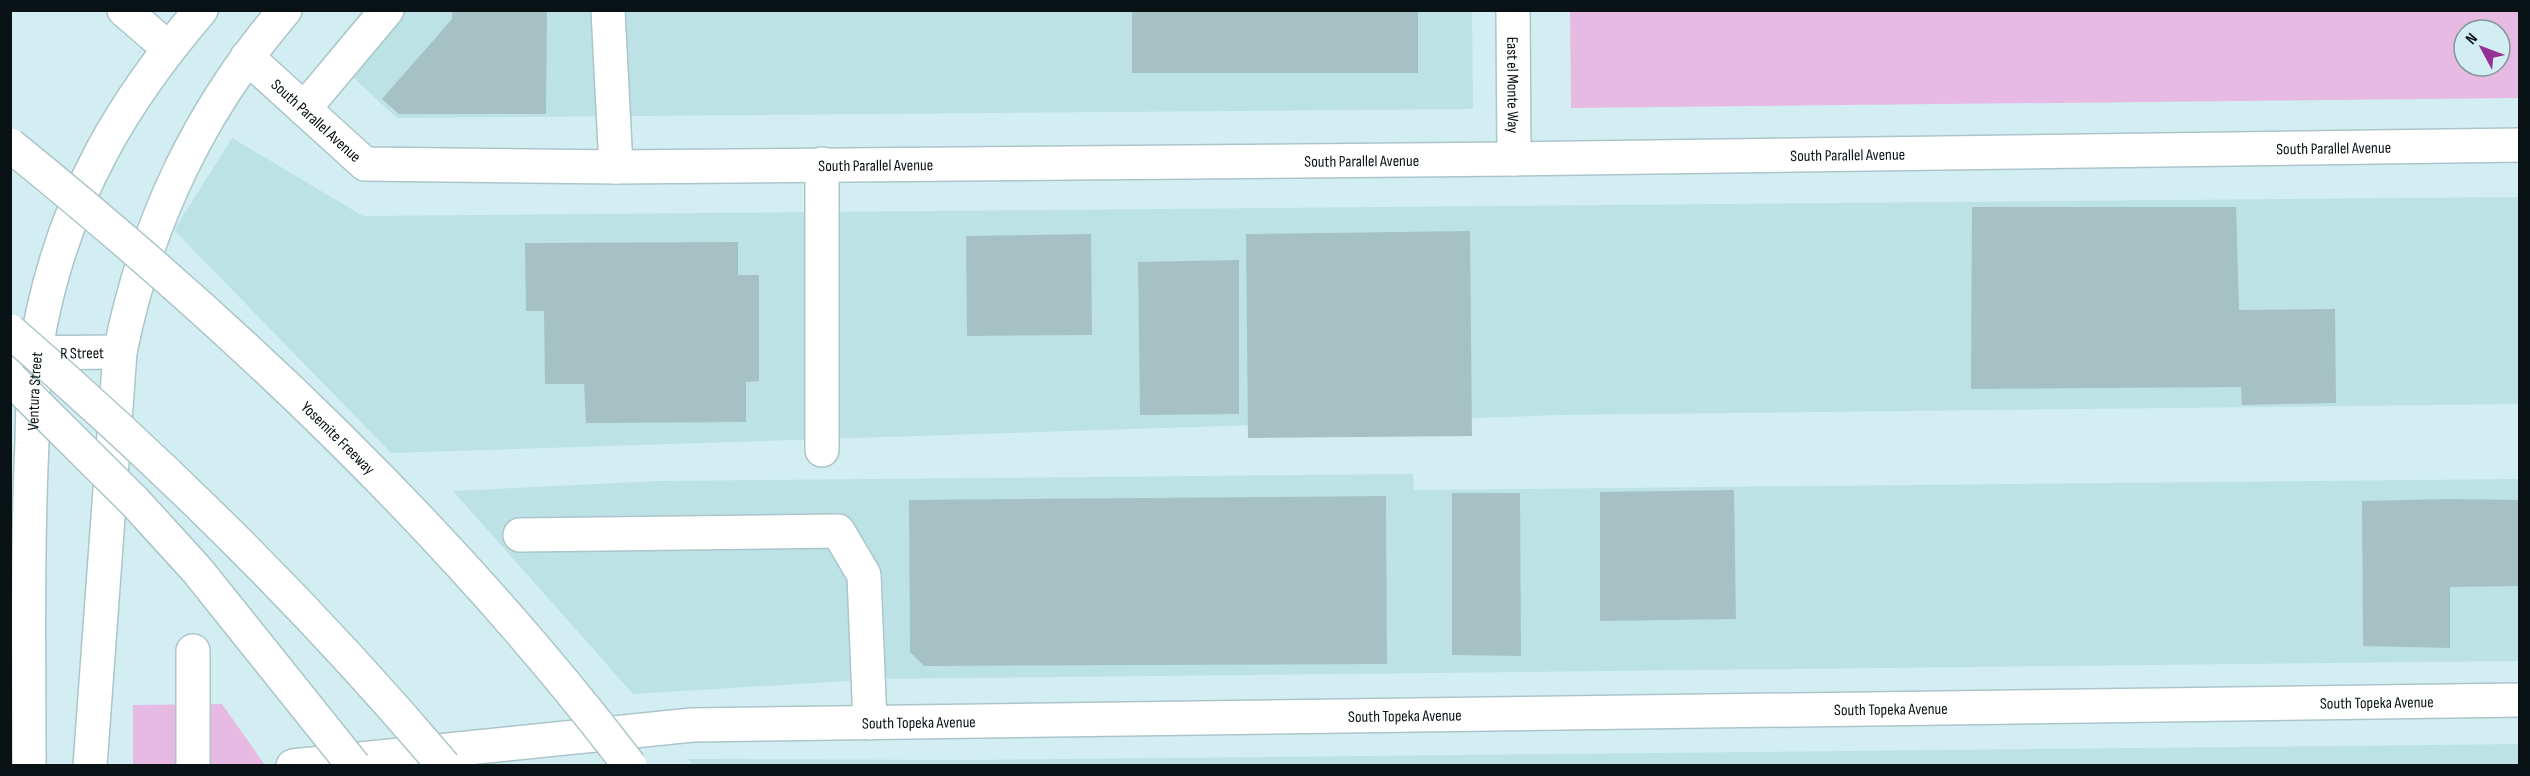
<svg xmlns="http://www.w3.org/2000/svg" width="2530" height="776" font-family="'Sofia Sans Condensed',sans-serif">
  <rect width="100%" height="100%" fill="#d2eef2"/>
  <g fill="#bce2e6">
    <polygon points="363,10 1472,11 1473,109 397,118 327,53"/>
    <polygon points="232,138 363,216 2519,197 2519,404 1561,415 391,453 174,230"/>
    <polygon points="1413,474 1414,490 2519,479 2519,661 880,679 633,694 453,491 659,481"/>
    <polygon points="2520,744 2519,766 694,766 688,759 971,760"/>
  </g>
  <g fill="#e7bae3" fill-rule="evenodd">
    <path d="M1570,11H2519V98L1571,108ZM2464,30H2500V66H2464Z"/>
    <polygon points="222,704 265,765 133,765 133,705"/>
  </g>
  <g fill="#a6c1c4">
    <polygon points="452,10 547,10 546,114 399,114 382,99 452,19"/>
    <rect x="1132" y="10" width="286" height="63"/>
    <polygon points="1972,207 2236,207 2239,310 2335,309 2336,403 2242,405 2241,387 1971,389"/>
    <polygon points="1470,231 1472,436 1248,438 1246,234"/>
    <polygon points="1091,234 1092,335 967,336 966,236"/>
    <polygon points="738,242 738,275 759,275 759,381 746,382 746,422 586,423 584,384 545,384 544,311 526,311 525,243"/>
    <polygon points="1239,260 1239,414 1140,415 1138,262"/>
    <polygon points="1734,490 1736,619 1600,621 1600,492"/>
    <polygon points="1452,493 1520,493 1521,656 1452,655"/>
    <polygon points="1386,496 1387,664 924,666 910,652 909,500"/>
    <polygon points="2449,499 2520,500 2520,586 2450,587 2450,648 2363,646 2362,501"/>
  </g>
  <g fill="none" stroke-linecap="round" stroke-linejoin="round">
    <defs>
      <g id="minor">
        <polyline points="124,10 168,48"/>
        <polyline points="608,10 616,167"/>
        <path id="s1" d="M1513,10L1514,159"/>
        <path id="s2" d="M247,57L365,164L616,167L1514,159L2520,145"/>
        <polyline points="304,109 387,10"/>
        <polyline points="822,164 822,450"/>
        <path id="s3" d="M12,353L120,352"/>
        <polyline points="520,535 838,531 864,575 870,723"/>
        <polyline points="193,651 193,766"/>
        <path id="s4" d="M293,766L692,725L2520,700"/>
      </g>
      <g id="major">
        <path id="s5" d="M29,766C29,658 27,550 32,443C33,401 33,354 43,312C69,193 122,102 201,10"/>
        <path d="M90,766L120,352C146,223 199,111 285,10"/>
      </g>
    </defs>
    <use href="#minor" stroke="#abc6ca" stroke-width="36"/>
    <use href="#major" stroke="#abc6ca" stroke-width="36"/>
    <use href="#minor" stroke="#fff" stroke-width="33"/>
    <use href="#major" stroke="#fff" stroke-width="33"/>
    <defs>
      <g id="highway-bridge">
        <path id="s6" d="M10,145C237,329 452,533 630,766"/>
        <path d="M10,331C165,465 311,609 444,766"/>
        <polyline points="10,378 135,502 197,570 354,766"/>
      </g>
    </defs>
    <use href="#highway-bridge" stroke="#abc6ca" stroke-width="36" stroke-linecap="butt"/>
    <use href="#highway-bridge" stroke="#fff" stroke-width="33"/>
  </g>
  <g text-anchor="middle" stroke-width="5" stroke-linejoin="round" paint-order="stroke">
    <g font-size="16" fill="#091315" stroke="#d2eef2">
      <text dy="6" stroke="none"><textPath href="#s1" startOffset="75">East el Monte Way</textPath></text>
      <text dy="6" stroke="none"><textPath href="#s2" startOffset="94">South Parallel Avenue</textPath></text>
      <text dy="6" stroke="none"><textPath href="#s2" startOffset="2128">South Parallel Avenue</textPath></text>
      <text dy="6" stroke="none"><textPath href="#s2" startOffset="1642">South Parallel Avenue</textPath></text>
      <text dy="6" stroke="none"><textPath href="#s2" startOffset="1156">South Parallel Avenue</textPath></text>
      <text dy="6" stroke="none"><textPath href="#s2" startOffset="670">South Parallel Avenue</textPath></text>
      <text dy="6" stroke="none"><textPath href="#s3" startOffset="70">R Street</textPath></text>
      <text dy="6" stroke="none"><textPath href="#s5" startOffset="375">Ventura Street</textPath></text>
      <text dy="6" stroke="none"><textPath href="#s6" startOffset="440">Yosemite Freeway</textPath></text>
      <text dy="6" stroke="none"><textPath href="#s4" startOffset="2086">South Topeka Avenue</textPath></text>
      <text dy="6" stroke="none"><textPath href="#s4" startOffset="1600">South Topeka Avenue</textPath></text>
      <text dy="6" stroke="none"><textPath href="#s4" startOffset="1114">South Topeka Avenue</textPath></text>
      <text dy="6" stroke="none"><textPath href="#s4" startOffset="628">South Topeka Avenue</textPath></text>
    </g>
  </g>
  <rect width="2530" height="776" fill="none" stroke="#091315" stroke-width="24"/>
  <g transform="translate(2482 48) rotate(311)"><circle r="28" fill="#d2eef2" stroke="#82969a" stroke-width="1.5"/>
  <path d="M0-4.5L10 22L0 15L-10 22Z" fill="#973094"/>
  <text y="-9" font-size="16" font-weight="bold" text-anchor="middle" fill="#091315">N</text>
  </g>
</svg>
